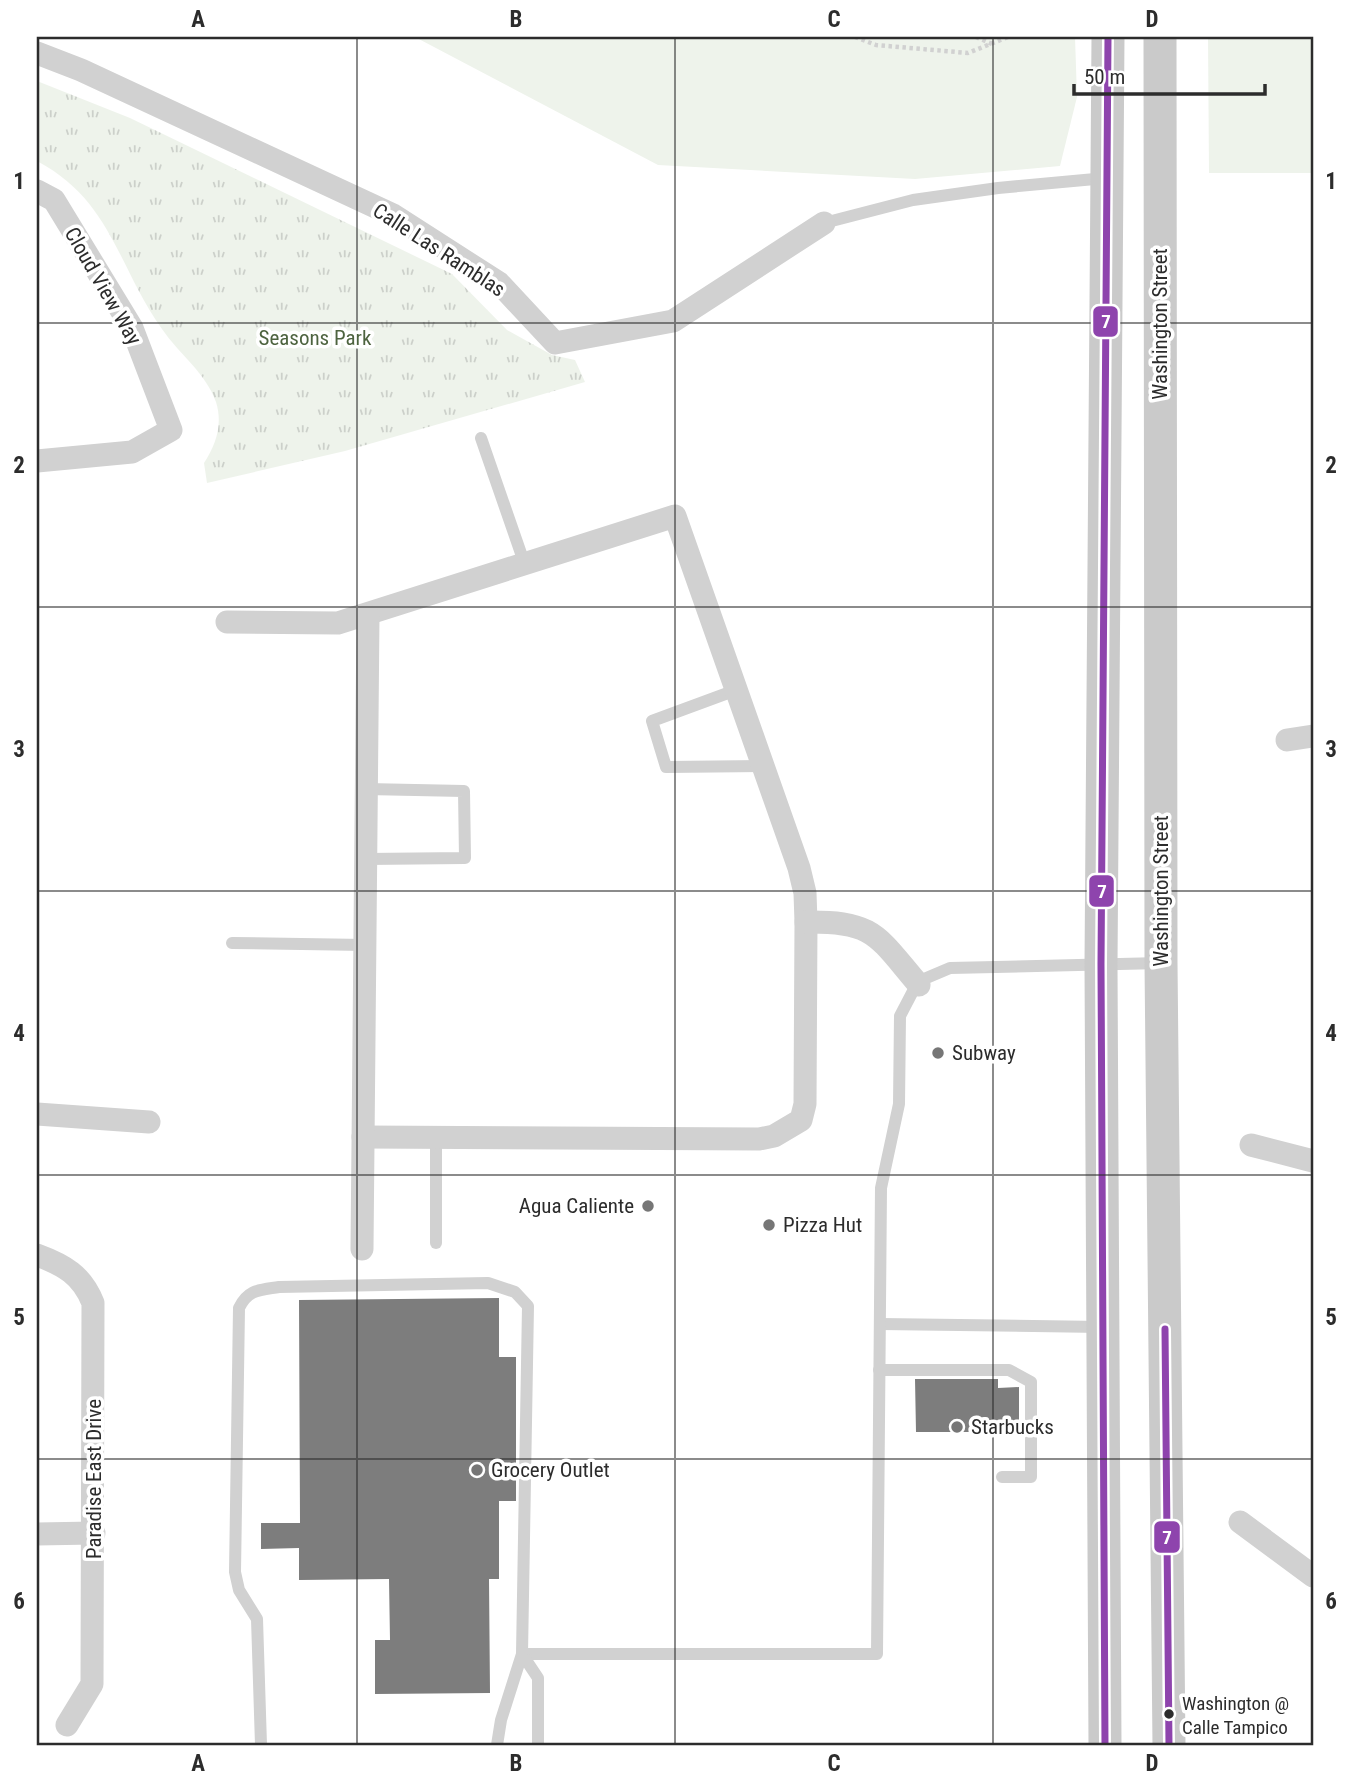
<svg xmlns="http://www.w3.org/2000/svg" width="1350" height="1782" font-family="'Roboto Condensed',sans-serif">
  <defs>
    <pattern id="park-tufts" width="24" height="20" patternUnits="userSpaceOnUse" patternTransform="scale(1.75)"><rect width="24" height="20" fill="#eef3eb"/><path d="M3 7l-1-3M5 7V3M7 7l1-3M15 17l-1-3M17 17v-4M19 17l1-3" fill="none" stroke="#ccd0ca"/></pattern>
  </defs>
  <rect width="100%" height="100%" fill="#fff"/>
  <g fill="#eef3eb">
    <polygon points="415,37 1075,37 1077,97 1060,166 915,179 658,165"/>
    <polygon points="1208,37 1313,37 1313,173 1209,173"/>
  </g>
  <path fill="url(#park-tufts)" d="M37,81L130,118L452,274L507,330L552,355L575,360L585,382L345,451L207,483L204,463C216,445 223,424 216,402C206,373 179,354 162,329C117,266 112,201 37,161Z"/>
  <g fill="#7d7d7d">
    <polygon points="499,1298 499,1357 516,1357 516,1501 499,1501 499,1579 489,1579 490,1693 375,1694 375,1640 390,1640 389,1579 299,1580 299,1548 261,1549 261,1523 300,1523 299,1300"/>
    <polygon points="915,1379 998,1379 998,1388 1019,1387 1019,1432 916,1432"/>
  </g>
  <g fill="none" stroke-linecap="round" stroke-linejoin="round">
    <g stroke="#d1d1d1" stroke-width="4.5" stroke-dasharray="3.5 3.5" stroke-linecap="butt">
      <polyline points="855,37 876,45 968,53 1008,37"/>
      <polyline points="976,37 992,44"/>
    </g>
    <g stroke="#d1d1d1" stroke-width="12">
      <polyline points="824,223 913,200 998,188 1106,178"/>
      <polyline points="481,438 525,565"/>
      <polyline points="736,690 652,721 666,767 763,766"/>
      <polyline points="366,859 465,858 464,791 366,789"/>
      <polyline points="232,943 365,945"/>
      <polyline points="436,1138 436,1243"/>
      <polyline points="880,1324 1102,1327"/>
      <polyline points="879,1370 1009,1370 1031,1382 1031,1477 1002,1477"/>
      <polyline points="522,1654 877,1654 881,1188 899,1104 900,1016 912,993 924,979 950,968 1161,963"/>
      <polyline points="522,1654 538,1678 538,1745"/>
      <path d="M261,1745L257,1619L239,1590L235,1572L239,1308C248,1289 260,1290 279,1287L488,1283L515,1292L528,1306L522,1654L501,1720L497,1745"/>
    </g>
    <g stroke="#d1d1d1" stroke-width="23">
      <polyline points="37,53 81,70 393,215 499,283 555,343 673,321 824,223"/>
      <polyline points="37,191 54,200 132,328 171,430 132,452 37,461"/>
      <polyline points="227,622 338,623 675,516 799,868 805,893 806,922 805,1104 801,1120 774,1136 759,1139 363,1137"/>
      <polyline points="1287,740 1313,736"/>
      <path d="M806,922C875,921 877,936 919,985"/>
      <polyline points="37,1114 149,1122"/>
      <polyline points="1251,1145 1313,1161"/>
      <polyline points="362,1249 368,616"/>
      <path d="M37,1255C64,1265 82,1275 93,1303L92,1684L67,1725"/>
      <polyline points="1240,1522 1313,1576"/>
      <polyline points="37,1534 94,1533"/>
    </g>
    <g stroke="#cacaca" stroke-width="33">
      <polyline points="1160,37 1161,963 1169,1745"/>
      <polyline points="1105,1745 1101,964 1108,37"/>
    </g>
    <defs>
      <g id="bus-1">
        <polyline points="1165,1329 1169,1745"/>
        <polyline points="1105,1745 1101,964 1108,37"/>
      </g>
    </defs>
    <use href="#bus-1" stroke="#fff" stroke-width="12"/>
    <use href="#bus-1" stroke="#8e44ad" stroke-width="7"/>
  </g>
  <path fill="none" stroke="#2c2c2c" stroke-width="2" stroke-opacity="0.55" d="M357,37V1745M675,37V1745M993,37V1745M37,323H1313M37,607H1313M37,891H1313M37,1175H1313M37,1459H1313"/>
  <g fill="#767676" stroke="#fff" stroke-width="2.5">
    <circle cx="938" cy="1053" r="7"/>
    <circle cx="648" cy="1206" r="7"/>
    <circle cx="769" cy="1225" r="7"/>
    <circle cx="957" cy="1427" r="7"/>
    <circle cx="477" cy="1470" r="7"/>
  </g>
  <circle fill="#2c2c2c" stroke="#fff" stroke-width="2.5" cx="1169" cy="1714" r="6"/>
  <g text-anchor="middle" stroke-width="7" stroke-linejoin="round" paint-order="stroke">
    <g font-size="19" fill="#2c2c2c" stroke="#fff" text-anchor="start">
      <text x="1182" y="1710">Washington @<tspan x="1182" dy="24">Calle Tampico</tspan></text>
    </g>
    <g font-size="21" fill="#2c2c2c" stroke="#fff">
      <text transform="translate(439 250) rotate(33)" y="7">Calle Las Ramblas</text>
      <text transform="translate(103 286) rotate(60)" y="7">Cloud View Way</text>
      <text transform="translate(1160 324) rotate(-90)" y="7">Washington Street</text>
      <text transform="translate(1161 891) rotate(-90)" y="7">Washington Street</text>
      <text transform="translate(94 1479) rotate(-90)" y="7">Paradise East Drive</text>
    </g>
    <g font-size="21" fill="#4d633f" stroke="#fff">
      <text x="315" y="345">Seasons Park</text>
    </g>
    <g font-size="21" fill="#2c2c2c" stroke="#fff" text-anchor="start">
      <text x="952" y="1060">Subway</text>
      <text x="634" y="1213" text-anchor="end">Agua Caliente</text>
      <text x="783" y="1232">Pizza Hut</text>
      <text x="971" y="1434">Starbucks</text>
      <text x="491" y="1477">Grocery Outlet</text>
    </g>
  </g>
  <g stroke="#fff" stroke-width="2.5">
    <rect x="1092" y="305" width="27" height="33" rx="7" fill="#8e44ad"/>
    <rect x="1088" y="874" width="27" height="34" rx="7" fill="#8e44ad"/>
    <rect x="1153" y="1520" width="28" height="34" rx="7" fill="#8e44ad"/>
  </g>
  <g font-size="19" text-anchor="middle" font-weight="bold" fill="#fff">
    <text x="1106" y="328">7</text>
    <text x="1102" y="898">7</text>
    <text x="1167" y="1544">7</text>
  </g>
  <rect width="1350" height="1782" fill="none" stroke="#ffffff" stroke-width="77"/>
  <path d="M1074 84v10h191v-10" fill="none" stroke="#2c2c2c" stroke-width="3.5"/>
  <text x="1084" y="84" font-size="21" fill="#2c2c2c" stroke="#ffffff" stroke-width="5" paint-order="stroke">50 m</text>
  <rect x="38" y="38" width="1274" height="1706" fill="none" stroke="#2c2c2c" stroke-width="2.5"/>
  <g font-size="23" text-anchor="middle" font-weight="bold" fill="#2c2c2c">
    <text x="198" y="27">A</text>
    <text x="516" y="27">B</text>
    <text x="834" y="27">C</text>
    <text x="1152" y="27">D</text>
    <text x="19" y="189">1</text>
    <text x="1331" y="189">1</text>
    <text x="19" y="473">2</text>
    <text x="1331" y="473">2</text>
    <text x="19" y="757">3</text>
    <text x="1331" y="757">3</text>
    <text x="19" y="1041">4</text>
    <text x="1331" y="1041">4</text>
    <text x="19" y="1325">5</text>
    <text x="1331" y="1325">5</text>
    <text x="19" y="1609">6</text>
    <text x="1331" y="1609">6</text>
    <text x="198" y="1771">A</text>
    <text x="516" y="1771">B</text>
    <text x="834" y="1771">C</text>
    <text x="1152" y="1771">D</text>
  </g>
</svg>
